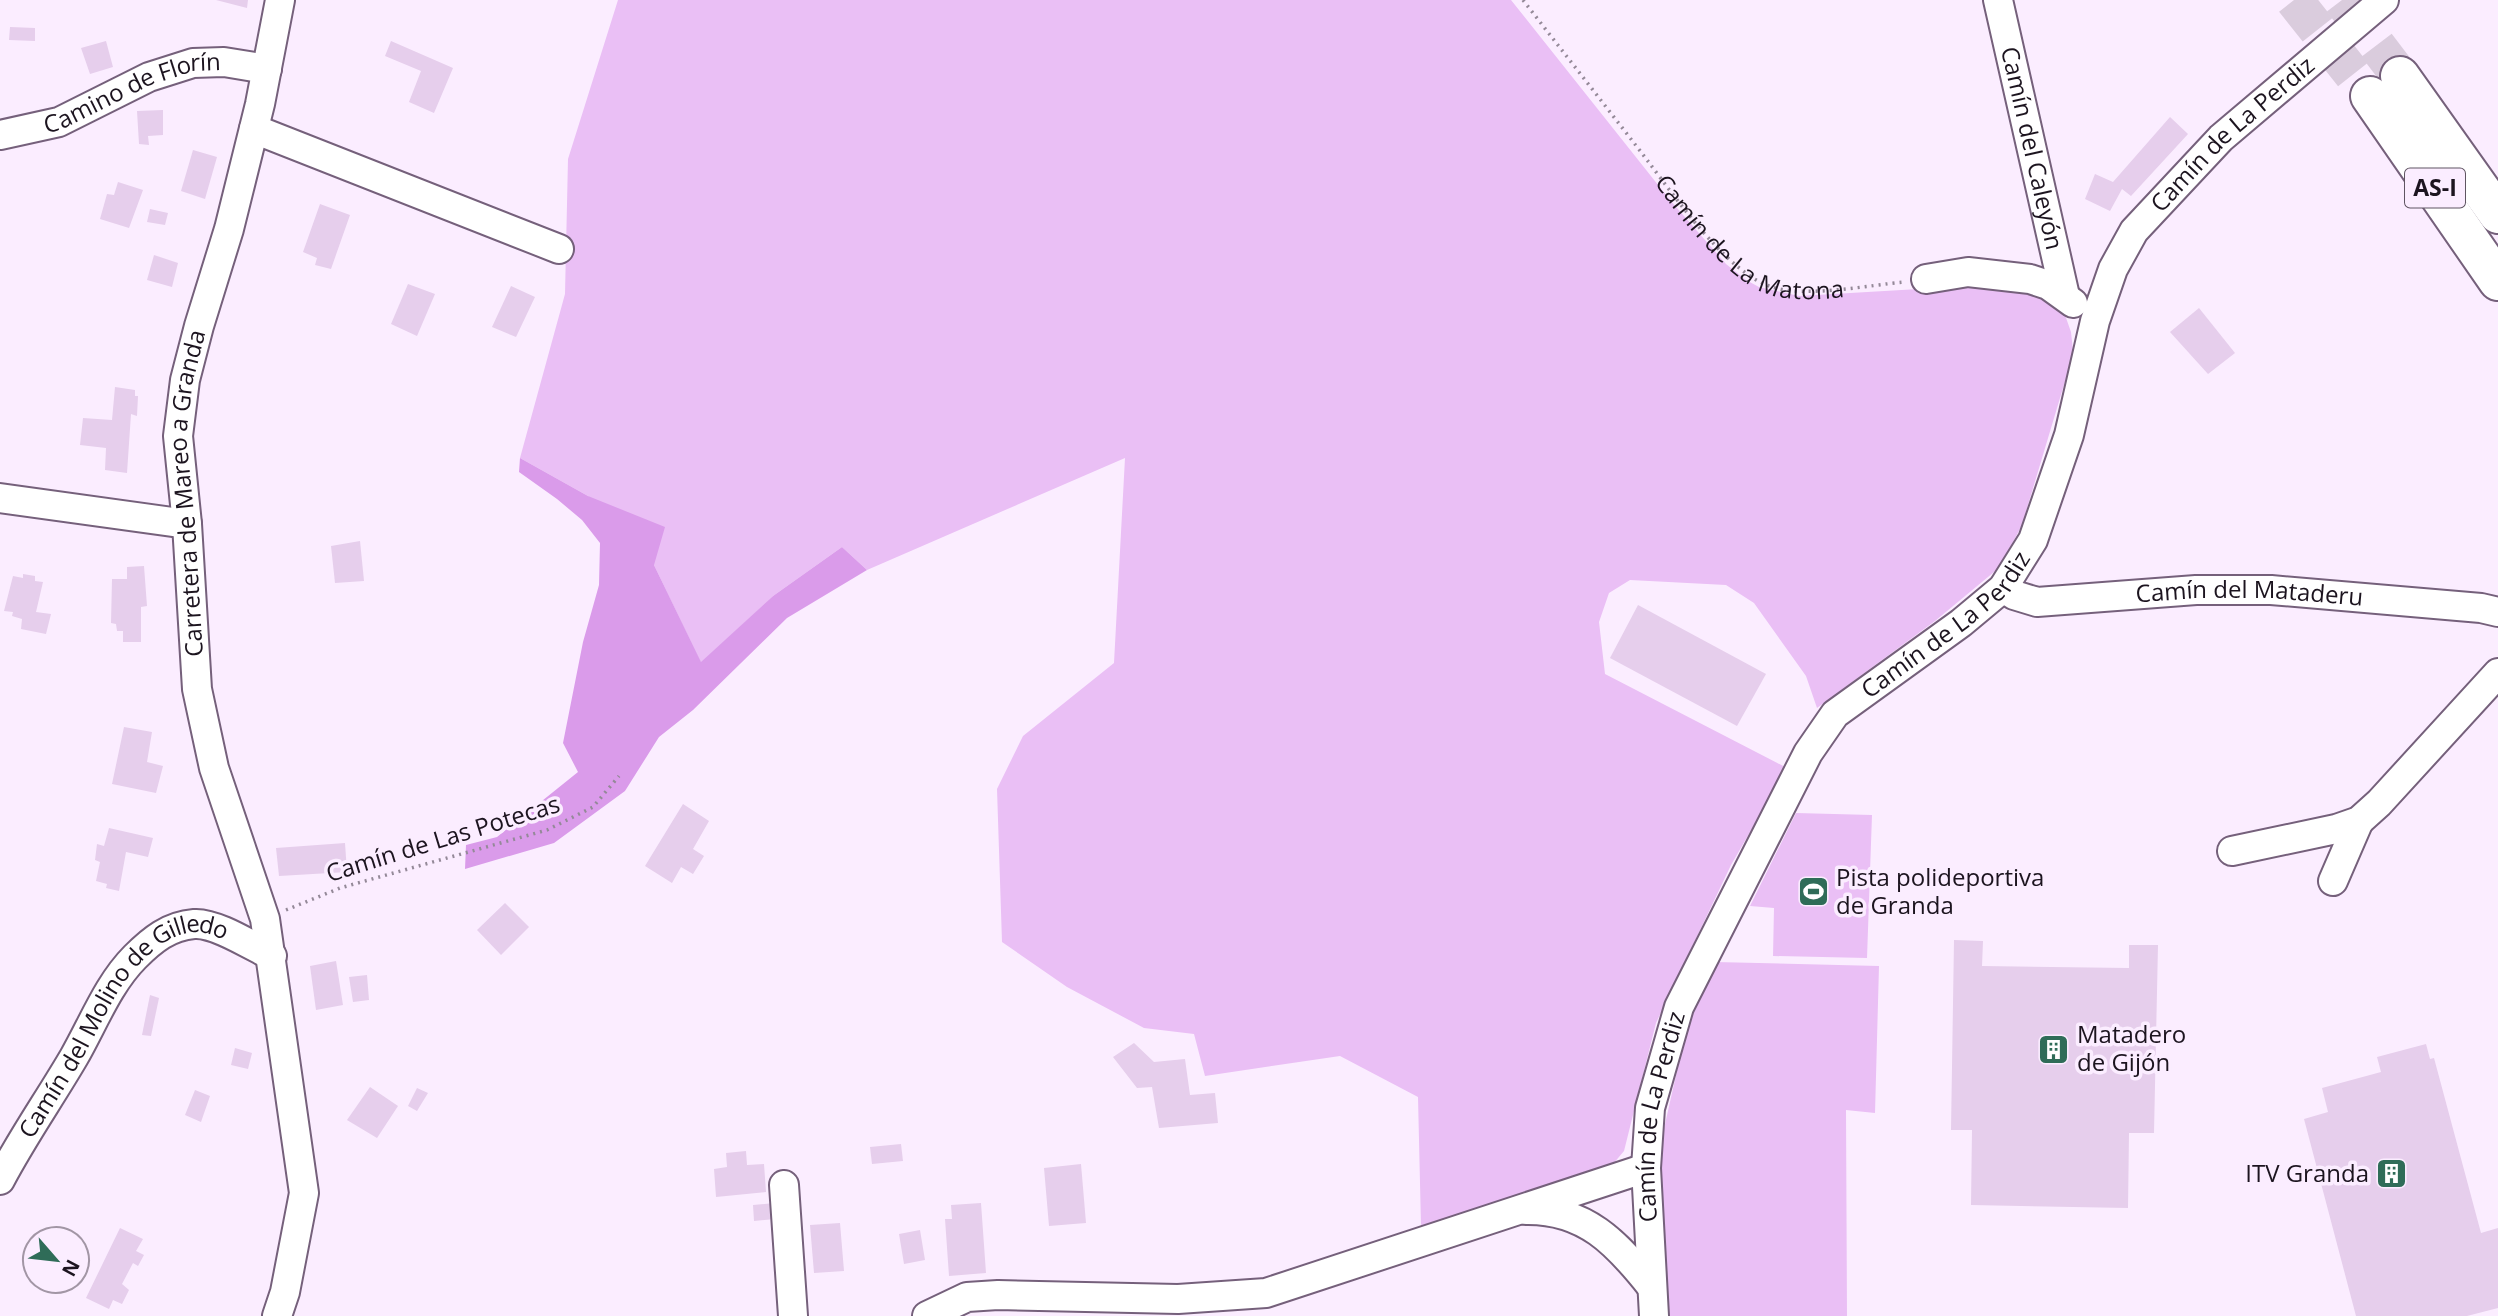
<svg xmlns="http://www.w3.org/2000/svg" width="2498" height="1316" font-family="'Open Sans',sans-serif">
  <rect width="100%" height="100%" fill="#fbedff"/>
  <g fill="#eabff5">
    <polygon points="618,0 1511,0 1670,200 1726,264 1746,280 1759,287 1799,296 1987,285 2035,294 2052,302 2065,315 2071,332 2073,351 2069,368 2022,525 2000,567 1935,621 1817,708 1806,676 1754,603 1726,585 1630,580 1609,593 1599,622 1605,674 1787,768 1731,865 1656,1023 1624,1151 1613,1164 1421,1226 1418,1097 1340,1056 1205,1076 1194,1034 1144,1028 1067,987 1002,942 997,789 1023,736 1114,663 1125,458 867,570 842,547 773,596 701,663 654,565 588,496 520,458 565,294 568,159"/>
    <polygon points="1796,813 1872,815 1867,958 1773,956 1774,908 1750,906"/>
    <polygon points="1715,962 1879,966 1875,1113 1846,1110 1847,1316 1667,1316 1656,1164 1688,1022"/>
  </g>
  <polygon fill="#da9bea" points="520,458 588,496 665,527 654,565 701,662 773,596 842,547 867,570 787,618 693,710 659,737 625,791 554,843 465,869 466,845 497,837 578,772 563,743 583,642 599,585 600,543 582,520 557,499 519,472"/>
  <g fill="#e6ceec">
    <polygon points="216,0 248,0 247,8"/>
    <polygon points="10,27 35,28 35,41 9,40"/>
    <polygon points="106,41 113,67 90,74 81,48"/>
    <polygon points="391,41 453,68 434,113 409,102 421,71 385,56"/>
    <polygon points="163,110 163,135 148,136 149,145 139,144 137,111"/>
    <polygon points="2170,117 2188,134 2131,196 2122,189 2110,211 2085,199 2095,174 2113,182"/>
    <polygon points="193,150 217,157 205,199 181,191"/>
    <polygon points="118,182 143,190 129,228 100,219 107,194 114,195"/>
    <polygon points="320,204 350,215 331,269 315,265 317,258 303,252"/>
    <polygon points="150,209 168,213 165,225 147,222"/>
    <polygon points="154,255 178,263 172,287 147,280"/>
    <polygon points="408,284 435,294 417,336 391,324"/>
    <polygon points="511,286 535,297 516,337 492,327"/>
    <polygon points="2199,308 2235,353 2208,374 2170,332"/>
    <polygon points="115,387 135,390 135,396 138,396 137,416 131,414 127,473 105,470 106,448 80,445 83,418 112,420"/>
    <polygon points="360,541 364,581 335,583 331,546"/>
    <polygon points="144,566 147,606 141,607 141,642 123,642 123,631 117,631 116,624 111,623 112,579 127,579 127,567"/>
    <polygon points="23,574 35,576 35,581 43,582 36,612 51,614 46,634 21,629 22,619 12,616 13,612 4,611 13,576 23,578"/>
    <polygon points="1638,605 1766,674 1737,726 1610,658"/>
    <polygon points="124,727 152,732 147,762 163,766 156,793 112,784"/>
    <polygon points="683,804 709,821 693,849 704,856 693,874 681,867 672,883 645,866"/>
    <polygon points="109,828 153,838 148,857 126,852 119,891 106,888 107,884 96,881 100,862 95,860 97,844 104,846"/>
    <polygon points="345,843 347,872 279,876 276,848"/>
    <polygon points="505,903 529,927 501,955 477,930"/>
    <polygon points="1954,940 1983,941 1982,966 2129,968 2129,945 2158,945 2154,1133 2129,1133 2128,1208 1971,1205 1972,1130 1951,1130"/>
    <polygon points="336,961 343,1005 316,1010 310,966"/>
    <polygon points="367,975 369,1000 353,1002 349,977"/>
    <polygon points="150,995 159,998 151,1036 142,1035"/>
    <polygon points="1134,1043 1154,1062 1185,1059 1190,1095 1215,1093 1218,1123 1159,1128 1152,1087 1137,1088 1113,1057"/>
    <polygon points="2426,1044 2430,1059 2434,1058 2481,1233 2498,1228 2498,1308 2467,1316 2356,1316 2304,1119 2328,1112 2322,1088 2381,1072 2377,1057"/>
    <polygon points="235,1048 252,1053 248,1069 231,1065"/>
    <polygon points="370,1087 398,1106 377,1138 347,1120"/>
    <polygon points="417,1088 428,1093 417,1111 408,1106"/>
    <polygon points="195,1090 210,1096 201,1122 185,1115"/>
    <polygon points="901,1144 903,1161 872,1164 870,1147"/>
    <polygon points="746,1151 747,1165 764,1164 766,1192 716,1197 714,1169 727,1167 726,1153"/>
    <polygon points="1081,1164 1086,1223 1049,1226 1044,1168"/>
    <polygon points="774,1203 775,1219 754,1221 753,1205"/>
    <polygon points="981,1203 986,1273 949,1276 945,1219 952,1219 951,1205"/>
    <polygon points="840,1223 844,1271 814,1273 810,1225"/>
    <polygon points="120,1228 143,1239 136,1251 144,1255 138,1266 133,1263 122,1284 129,1290 122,1304 113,1300 109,1309 86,1298"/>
    <polygon points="920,1230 925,1260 904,1264 899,1234"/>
  </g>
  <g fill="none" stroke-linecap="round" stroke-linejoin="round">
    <g stroke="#daccdd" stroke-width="38" stroke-dasharray="38 19" stroke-linecap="butt">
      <polyline points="2294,0 2370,96"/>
      <polyline points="2342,0 2400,76"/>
    </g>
    <defs>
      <g id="minor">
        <path id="s2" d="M1998,0L2065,296"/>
        <polyline points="254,129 559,249"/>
        <path id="s3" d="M0,135L59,122L149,77L193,63L224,62L267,69"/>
        <polyline points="1926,279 1968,272 2030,279 2048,285 2073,303"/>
        <polyline points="0,498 187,524"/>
        <path id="s4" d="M2003,588L2014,595L2037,602L2196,590H2271L2481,608L2498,612"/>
        <polyline points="2232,851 2336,829 2359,821 2379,803 2498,673"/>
        <polyline points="2333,881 2359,821"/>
        <path id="s5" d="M0,1180C22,1138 50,1098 74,1057C93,1024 108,984 135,957C152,940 169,926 194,924C215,922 252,946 272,956"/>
        <polyline points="784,1185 793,1316"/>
        <path d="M1526,1210C1585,1209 1617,1243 1651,1286"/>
        <path id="s6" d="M277,1316L285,1292L304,1193L265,919L214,768L197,689L187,524L178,436L185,380L199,326L229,229L260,104L280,0"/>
        <polyline points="927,1316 967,1297 998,1295 1178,1299 1266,1293 1646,1168"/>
        <path id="s7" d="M1654,1316L1646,1168L1650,1108L1679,1007L1808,753L1835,714L1961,623L2003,588L2033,540L2069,435L2095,321L2113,269L2134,231L2221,138L2384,0"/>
      </g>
      <g id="highway">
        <polyline points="2400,76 2498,214"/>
        <polyline points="2370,96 2498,281"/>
      </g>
    </defs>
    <use href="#minor" stroke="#75607b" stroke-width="32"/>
    <use href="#highway" stroke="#75607b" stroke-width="42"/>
    <g stroke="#948998" stroke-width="3.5" stroke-dasharray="2 5" stroke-linecap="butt">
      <path id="s1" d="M1523,0C1560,48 1597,95 1634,143C1666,183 1723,272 1772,287C1806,298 1869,285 1905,282"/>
      <polyline points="286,910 340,888 547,830 593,807 619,776"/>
    </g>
    <use href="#minor" stroke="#fff" stroke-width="28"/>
    <use href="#highway" stroke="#fff" stroke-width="38"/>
  </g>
  <defs>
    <symbol id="stadium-square" viewBox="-11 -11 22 22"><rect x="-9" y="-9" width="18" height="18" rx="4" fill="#2f6c58" stroke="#fbedff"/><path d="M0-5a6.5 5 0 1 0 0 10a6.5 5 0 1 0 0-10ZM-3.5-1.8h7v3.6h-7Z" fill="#fff"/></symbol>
    <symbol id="building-square" viewBox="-11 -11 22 22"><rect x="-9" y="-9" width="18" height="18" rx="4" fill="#2f6c58" stroke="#fbedff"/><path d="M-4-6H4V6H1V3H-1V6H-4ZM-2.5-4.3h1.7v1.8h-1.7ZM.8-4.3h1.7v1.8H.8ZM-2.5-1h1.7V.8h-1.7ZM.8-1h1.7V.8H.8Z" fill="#fff"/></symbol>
  </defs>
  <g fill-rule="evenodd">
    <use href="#stadium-square" x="1796" y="874" width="35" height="35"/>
    <use href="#building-square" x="2036" y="1032" width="35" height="35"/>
    <use href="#building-square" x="2374" y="1156" width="35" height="35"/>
  </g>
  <g text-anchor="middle" stroke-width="7" stroke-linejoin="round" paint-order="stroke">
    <rect fill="#fbedff" stroke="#5f5562" stroke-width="2" x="2405" y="168.5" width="60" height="39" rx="5"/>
    <g font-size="23" font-weight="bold" fill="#1c141f">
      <text x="2435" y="196">AS-I</text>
    </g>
    <g font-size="24" fill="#1c141f" stroke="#fbedff">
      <text dy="8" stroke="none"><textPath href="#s3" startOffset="140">Camino de Florín</textPath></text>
      <text dy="8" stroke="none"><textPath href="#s7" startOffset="1377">Camín de La Perdiz</textPath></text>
      <text dy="8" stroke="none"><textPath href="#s2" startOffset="152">Camín del Caleyón</textPath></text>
      <text dy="8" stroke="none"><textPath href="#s1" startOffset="340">Camín de La Matona</textPath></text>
      <text dy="8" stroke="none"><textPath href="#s6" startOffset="840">Carretera de Mareo a Granda</textPath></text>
      <text dy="8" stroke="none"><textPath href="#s4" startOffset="250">Camín del Mataderu</textPath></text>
      <text dy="8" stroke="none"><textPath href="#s7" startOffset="789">Camín de La Perdiz</textPath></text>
      <text transform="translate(443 839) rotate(-17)" y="8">Camín de Las Potecas</text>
      <text dy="8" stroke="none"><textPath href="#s5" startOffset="208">Camín del Molino de Gilledo</textPath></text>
      <text dy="8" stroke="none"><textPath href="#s7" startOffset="201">Camín de La Perdiz</textPath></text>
    </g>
    <g font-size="24" fill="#1c141f" stroke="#fbedff" text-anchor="start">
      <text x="1836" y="886">Pista polideportiva<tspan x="1836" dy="28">de Granda</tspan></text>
      <text x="2077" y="1043">Matadero<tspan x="2077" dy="28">de Gijón</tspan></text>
      <text x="2369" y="1182" text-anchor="end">ITV Granda</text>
    </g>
  </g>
  <g transform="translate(56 1260) rotate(118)"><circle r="33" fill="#fbedff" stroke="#a296a5" stroke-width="2"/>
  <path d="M0-5L12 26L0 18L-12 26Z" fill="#2f6c58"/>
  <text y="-10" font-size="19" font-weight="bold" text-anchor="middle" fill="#1c141f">N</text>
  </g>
</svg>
